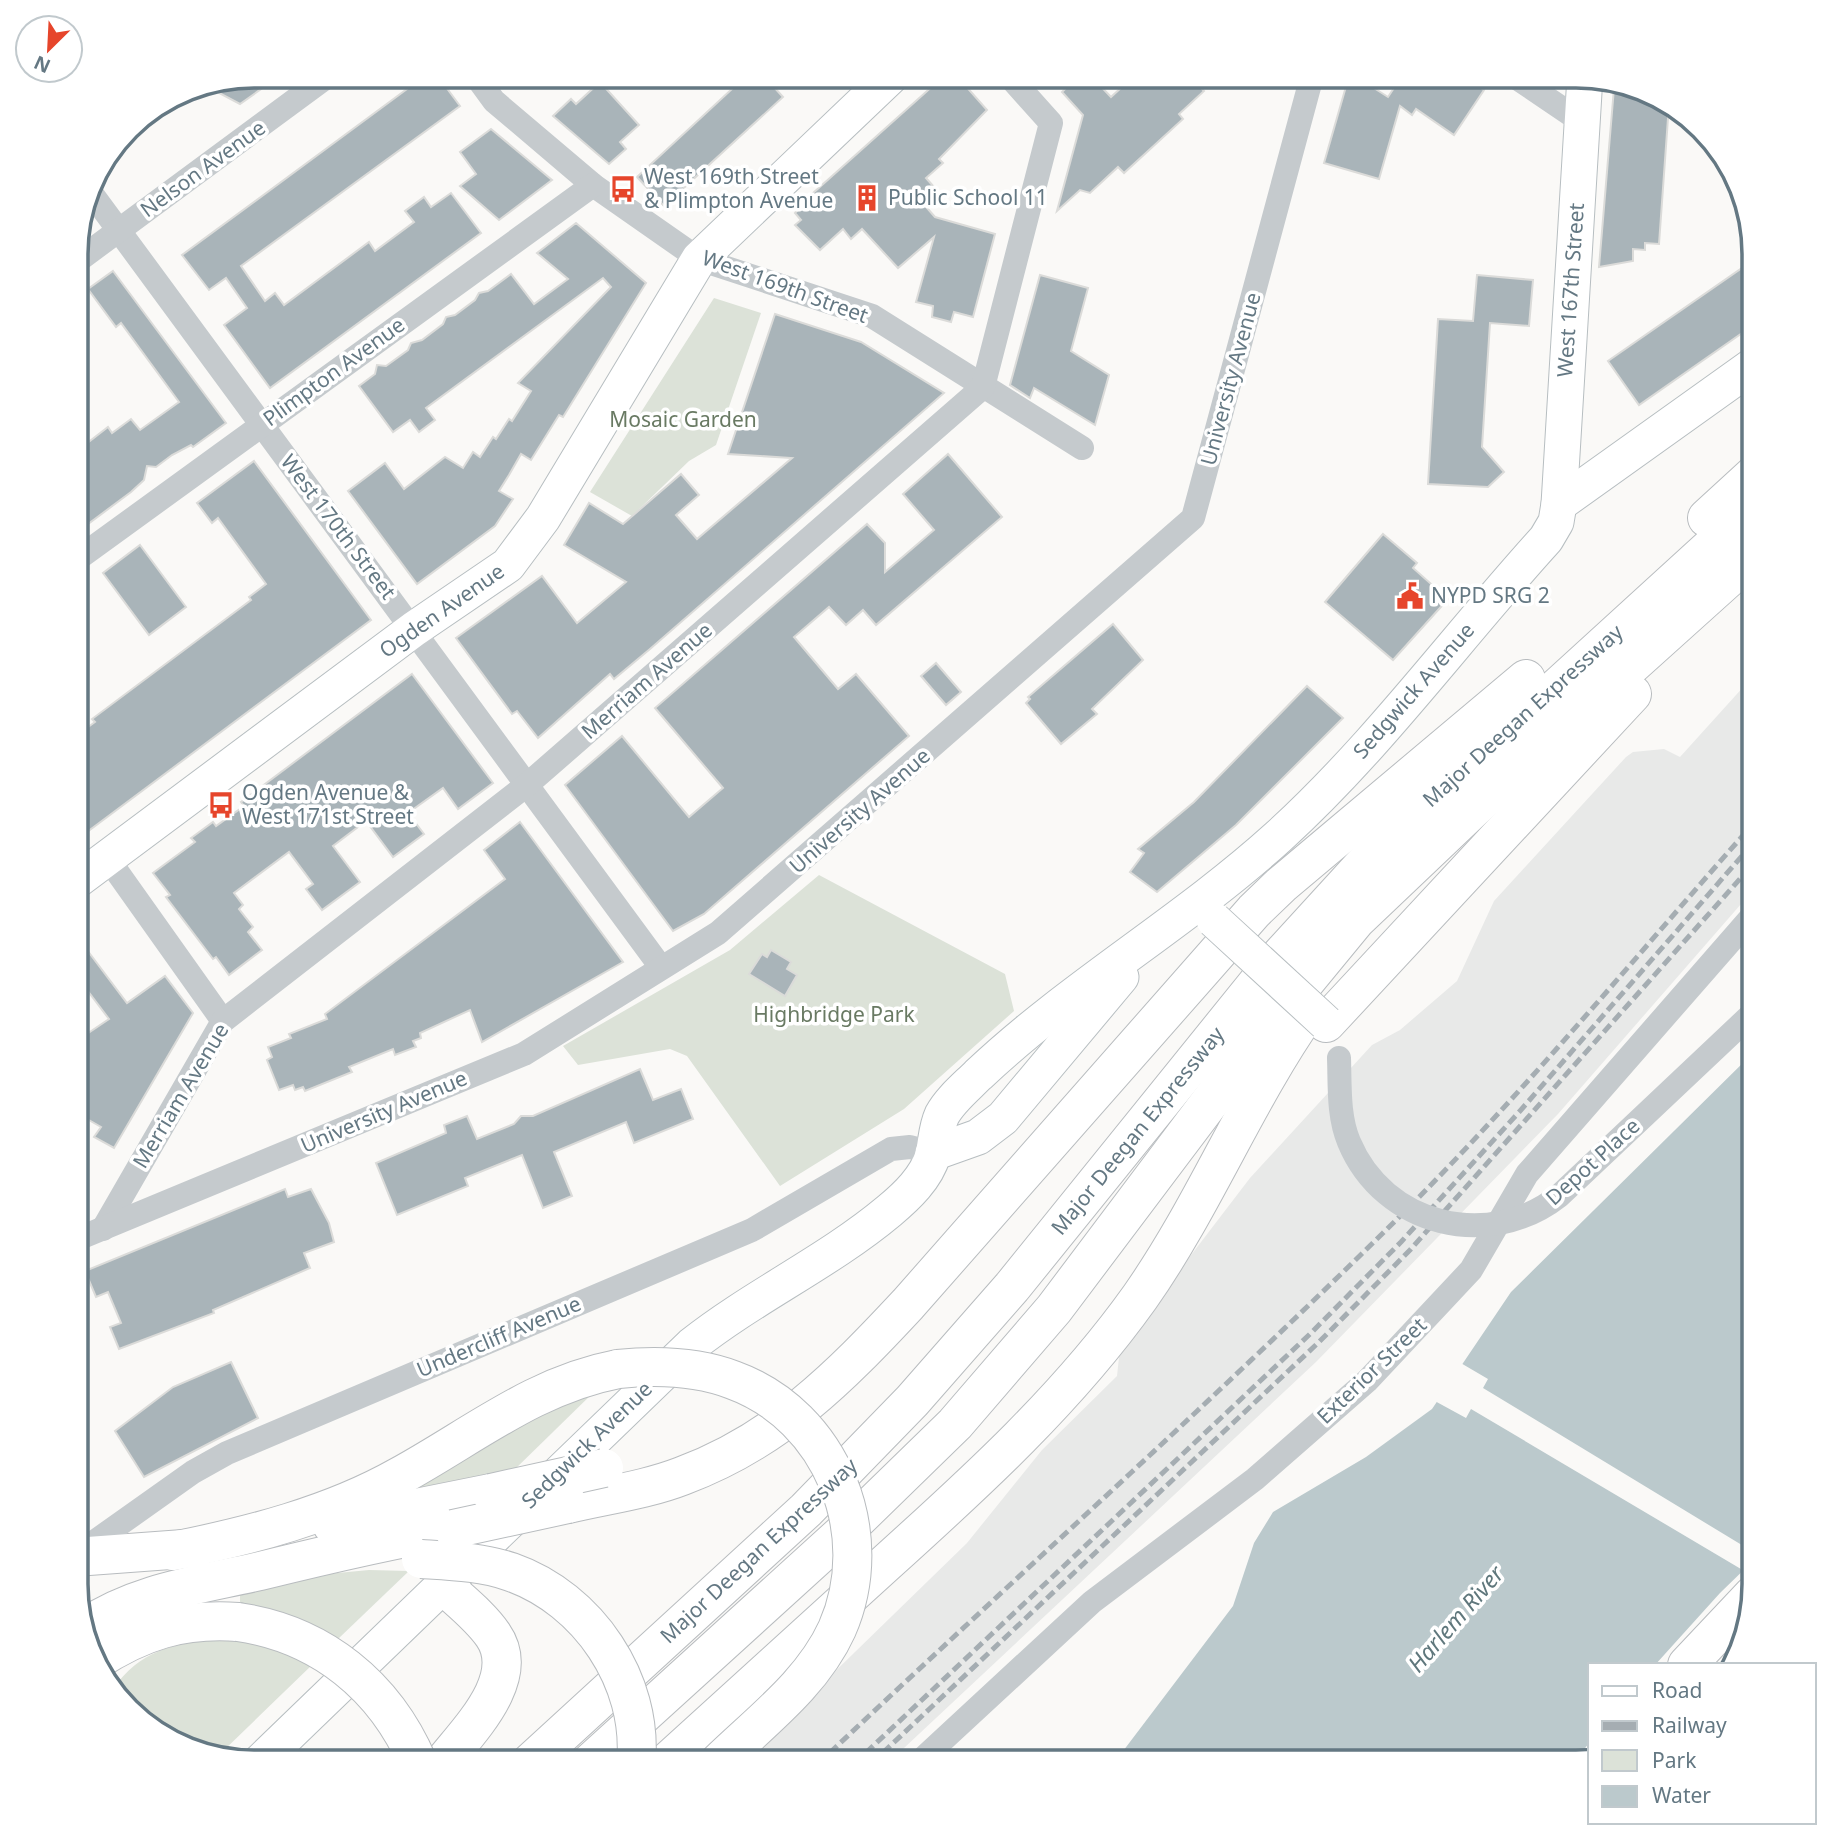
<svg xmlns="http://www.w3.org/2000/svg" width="1830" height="1838" font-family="'Noto Sans',sans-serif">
  <rect width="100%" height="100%" fill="#faf9f7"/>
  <polygon fill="#e8e9e8" points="1755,674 1755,888 1558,1114 1316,1362 888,1763 741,1763 967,1543 1042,1450 1117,1376 1120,1348 1250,1178 1372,1045 1400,1030 1457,981 1494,901 1626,757 1633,752 1664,749 1680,757"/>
  <g fill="#dce2d8">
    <polygon points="714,298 761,313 716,445 689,461 632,516 590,492"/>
    <polygon points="819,875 1005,974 1014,1011 904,1109 780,1186 687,1056 670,1049 578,1065 563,1046 730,950"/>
    <polygon points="596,1390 510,1474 395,1502 514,1423"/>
    <polygon points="369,1570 409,1571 338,1639 240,1605 240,1591 327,1574"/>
    <path d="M218,1639L257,1643L313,1664L219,1755L175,1745L119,1702L117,1693L112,1690C142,1649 170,1645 218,1639Z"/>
  </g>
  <polygon fill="#bbc9cc" points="1755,1051 1755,1559 1720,1593 1655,1665 1590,1665 1590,1742 1573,1763 1114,1763 1233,1606 1254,1543 1273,1512 1366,1457 1432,1409 1511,1292"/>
  <polygon fill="#faf9f7" points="1459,1362 1488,1379 1483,1388 1755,1553 1755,1564 1746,1572 1471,1409 1466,1418 1433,1400"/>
  <g fill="#a9b4b9" stroke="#dbdbd9" stroke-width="2">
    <polygon points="253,75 281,75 240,104 204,85"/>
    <polygon points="426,75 437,75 460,106 241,266 265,301 275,293 284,305 369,242 375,251 414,222 405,211 424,197 431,207 451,193 481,233 270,388 224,325 247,308 226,278 209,290 182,255"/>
    <polygon points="747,75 763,75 783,97 664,206 637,177"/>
    <polygon points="945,75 956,75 987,110 939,159 943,163 926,178 934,187 920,200 935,217 995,234 973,317 954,312 951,322 932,317 933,306 916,302 934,237 898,268 862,229 851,239 843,229 820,250 795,225 801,220 795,213 812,194"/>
    <polygon points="1079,75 1090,75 1111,97 1135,75 1189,75 1204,91 1179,114 1183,119 1124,173 1118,167 1090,193 1080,190 1057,211 1083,115 1062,92"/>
    <polygon points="1349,76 1355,76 1388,97 1402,76 1462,76 1484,90 1454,135 1416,109 1412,115 1400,106 1379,179 1324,163"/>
    <polygon points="600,82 639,125 620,142 626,149 609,164 553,116 571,99 576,104"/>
    <polygon points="1614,88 1641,91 1641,99 1669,104 1659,244 1645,243 1645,250 1633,249 1633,261 1599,267"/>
    <polygon points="491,129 552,180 499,220 460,186 476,174 460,152"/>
    <polygon points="576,223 646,283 563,417 559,415 531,460 521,454 509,475 499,491 513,499 495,526 417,584 348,491 385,463 404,489 445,457 463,468 473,452 480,457 493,437 496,439 509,419 512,421 531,391 518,383 611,287 603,278 426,408 435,420 419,432 410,420 393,432 359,386 375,374 377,365 386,366 408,350 411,343 422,340 443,324 446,317 455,315 475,300 479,293 488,291 511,274 534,304 568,279 537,253"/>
    <polygon points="1755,259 1755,324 1639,405 1608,361"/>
    <polygon points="113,271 226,423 193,447 191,445 172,455 156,467 147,466 144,480 131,492 76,533 76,429 86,444 108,427 112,433 131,419 140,430 179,402 121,323 116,327 88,289"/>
    <polygon points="1040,275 1088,288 1071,351 1109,375 1095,425 1034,388 1030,398 1010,385"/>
    <polygon points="1477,275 1533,280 1529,326 1490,323 1482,447 1504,472 1488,487 1428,484 1438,319 1473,321"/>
    <polygon points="775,314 861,342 944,393 650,649 614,679 610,674 538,738 517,711 512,714 456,638 542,576 577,623 626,582 564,545 589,503 623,524 681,474 699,495 676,515 697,539 792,458 728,454"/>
    <polygon points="948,454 1002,517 876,625 863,610 846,625 829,607 794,637 838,689 856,674 909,736 704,914 673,931 565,785 622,736 689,817 723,788 655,708 867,524 885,543 885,572 934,530 903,494"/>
    <polygon points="254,461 371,620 75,841 76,736 95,722 92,719 251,600 249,597 266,584 218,518 212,523 197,503"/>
    <polygon points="1383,534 1417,563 1413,568 1448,599 1393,660 1325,602"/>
    <polygon points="140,545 186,607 149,635 103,573"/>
    <polygon points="1113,624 1143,660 1092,709 1097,714 1061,744 1026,703 1030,699 1028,697"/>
    <polygon points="936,663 961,692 946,705 921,676"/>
    <polygon points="412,674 493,783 458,809 443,788 408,813 424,834 393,857 366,821 333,846 360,882 322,910 306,889 313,884 289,852 234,893 243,905 239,909 253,927 248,932 262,950 229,975 216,957 213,959 166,897 170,895 153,873 195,842 191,838 213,822 216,826 244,806 241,802"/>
    <polygon points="1307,686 1343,718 1236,825 1157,892 1130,872 1144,853 1138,849 1194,802"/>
    <polygon points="520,822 623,962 482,1042 470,1010 420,1033 421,1038 413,1041 416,1047 395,1055 393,1049 349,1067 352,1072 305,1091 303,1087 295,1090 293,1085 279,1090 267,1060 272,1057 268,1047 291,1038 289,1034 327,1019 325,1014 505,879 484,850"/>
    <polygon points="75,934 127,1003 165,976 193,1013 114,1148 94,1137 101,1127 75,1112 75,1042 109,1019 75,974"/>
    <polygon points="771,950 791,962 787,969 797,975 785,996 749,974 762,954 767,957"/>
    <polygon points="640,1069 653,1100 681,1089 693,1119 634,1143 626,1122 554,1152 572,1196 543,1208 522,1155 465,1178 468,1186 397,1215 376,1163 446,1133 444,1125 467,1116 477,1139 514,1124 521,1116 533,1116"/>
    <polygon points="285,1189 288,1197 311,1189 329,1223 334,1242 304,1253 310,1268 213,1310 214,1313 119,1349 110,1327 121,1323 108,1292 96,1297 85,1271"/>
    <polygon points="231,1362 258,1418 144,1477 115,1431 173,1387"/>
  </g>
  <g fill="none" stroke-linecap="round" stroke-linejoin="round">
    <defs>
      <g id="secondary">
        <polyline points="1559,504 1755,364"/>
        <polyline points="75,882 414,629 508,565 543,518 699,259 892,75"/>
        <polyline points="933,1153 978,1137 1003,1118 1121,977"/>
        <path d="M259,1763L692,1345C754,1296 828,1262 889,1211C907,1196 926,1178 933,1155C936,1142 936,1128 942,1115C950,1100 966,1087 978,1075C1071,987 1183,923 1278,837C1377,747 1456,638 1546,539L1556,522L1559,504L1585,76"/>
      </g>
      <g id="highway">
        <polyline points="1707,518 1755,474"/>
        <polyline points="1326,1023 1632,694"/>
        <path d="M568,1504C606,1495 646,1490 682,1476C777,1441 840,1377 908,1304L1254,911L1281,885L1526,679"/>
        <polyline points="332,1525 491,1493"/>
        <path d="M173,1551C249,1536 331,1515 400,1476C473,1436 534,1385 618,1369"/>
        <polyline points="75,1557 197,1548"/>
        <path d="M84,1628C137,1592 199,1585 260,1571C325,1555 388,1540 453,1529"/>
        <path d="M94,1662C141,1631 183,1618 238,1622"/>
        <polyline points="1687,1665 1753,1595"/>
        <path d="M443,1763C468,1731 523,1678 493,1635C480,1616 460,1601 443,1585"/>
        <polyline points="530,1763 806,1510 912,1401 1012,1287 1272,965 1367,861 1755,507"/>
        <polyline points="590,1763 842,1534 955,1424 1054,1309 1249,1050 1356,920 1496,787 1755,554"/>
        <path d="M666,1763C739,1697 812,1630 885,1564C977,1481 1068,1398 1140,1297C1204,1206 1245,1101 1309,1010"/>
      </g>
    </defs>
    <use href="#secondary" stroke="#b7bec1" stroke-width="37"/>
    <use href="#highway" stroke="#b8bcbf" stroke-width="40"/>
    <g stroke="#c5cacd" stroke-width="24">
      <polyline points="475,75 494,101 593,185 699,259 872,316 1082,448"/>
      <polyline points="1514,76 1582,122"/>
      <polyline points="89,190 660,966"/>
      <polyline points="76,262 329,75"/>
      <polyline points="76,560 593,185"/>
      <polyline points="108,859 223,1021"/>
      <polyline points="103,1229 223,1021 528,784 983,387 1051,123 1008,75"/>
      <polyline points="75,1240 524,1054 718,933 1193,518 1312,76"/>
      <polyline points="76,1555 193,1472 227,1453 752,1230 891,1149 910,1147 933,1153"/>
      <polyline points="918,1763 1092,1602 1255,1479 1367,1381 1471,1270 1527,1174 1755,913"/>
    </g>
    <use href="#secondary" stroke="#fff" stroke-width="35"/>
    <use href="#highway" stroke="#fff" stroke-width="38"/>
    <g stroke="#a5adb2" stroke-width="5" stroke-dasharray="10 5" stroke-linecap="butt">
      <path d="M819,1763C1006,1586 1199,1414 1383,1233C1515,1104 1633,959 1755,822"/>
      <polyline points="855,1763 1311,1333 1401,1242 1520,1111 1755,841"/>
      <polyline points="872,1763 1319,1342 1410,1250 1755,862"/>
    </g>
    <defs>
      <polyline id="secondary-bridge" points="1214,920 1326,1023"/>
      <g id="highway-bridge">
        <path d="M618,1369C657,1365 696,1366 733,1380C832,1416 879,1534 837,1629C812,1684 760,1722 718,1763"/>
        <polyline points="491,1493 604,1468"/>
        <polyline points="453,1529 568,1504"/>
        <path d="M421,1559C452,1561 482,1562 511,1572C588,1599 644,1681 636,1763"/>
        <path d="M238,1622C321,1634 385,1686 418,1763"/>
      </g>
    </defs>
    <use href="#secondary-bridge" stroke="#b7bec1" stroke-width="37" stroke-linecap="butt"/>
    <use href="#highway-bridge" stroke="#b8bcbf" stroke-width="40" stroke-linecap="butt"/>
    <path stroke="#c5cacd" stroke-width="24" d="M1339,1058C1340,1086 1338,1116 1349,1142C1384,1226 1489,1251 1559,1196L1755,1011"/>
    <use href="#secondary-bridge" stroke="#fff" stroke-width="35"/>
    <use href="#highway-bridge" stroke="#fff" stroke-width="38"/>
  </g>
  <defs>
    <symbol id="bus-bare" viewBox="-9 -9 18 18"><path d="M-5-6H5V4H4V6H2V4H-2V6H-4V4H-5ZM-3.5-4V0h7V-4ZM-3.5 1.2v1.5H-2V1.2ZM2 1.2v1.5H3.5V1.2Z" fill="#e6452b" stroke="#fff" stroke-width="2.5" paint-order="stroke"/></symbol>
    <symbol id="building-bare" viewBox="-9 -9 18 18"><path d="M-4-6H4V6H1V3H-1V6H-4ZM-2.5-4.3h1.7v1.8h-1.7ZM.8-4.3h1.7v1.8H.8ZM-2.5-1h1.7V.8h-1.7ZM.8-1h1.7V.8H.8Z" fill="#e6452b" stroke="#fff" stroke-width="2.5" paint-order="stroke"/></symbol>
    <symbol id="civic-bare" viewBox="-9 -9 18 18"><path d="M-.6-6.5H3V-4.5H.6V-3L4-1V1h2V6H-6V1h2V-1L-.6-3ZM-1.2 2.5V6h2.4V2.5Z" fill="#e6452b" stroke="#fff" stroke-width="2.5" paint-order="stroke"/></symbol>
  </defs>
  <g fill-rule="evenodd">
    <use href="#bus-bare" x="604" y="170" width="38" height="38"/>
    <use href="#building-bare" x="848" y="179" width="38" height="38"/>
    <use href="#civic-bare" x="1391" y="577" width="38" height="38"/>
    <use href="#bus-bare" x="202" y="786" width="38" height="38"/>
  </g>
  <g text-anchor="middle" stroke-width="7" stroke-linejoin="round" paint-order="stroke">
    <g font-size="21" fill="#647883" stroke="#fff">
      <text transform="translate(203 169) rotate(-36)" y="7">Nelson Avenue</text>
      <text transform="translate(785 287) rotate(20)" y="7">West 169th Street</text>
      <text transform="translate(1571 290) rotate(-86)" y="7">West 167th Street</text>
      <text transform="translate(334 372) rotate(-36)" y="7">Plimpton Avenue</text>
      <text transform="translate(1231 379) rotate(-75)" y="7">University Avenue</text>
      <text transform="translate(338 527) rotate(53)" y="7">West 170th Street</text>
      <text transform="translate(442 611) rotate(-35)" y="7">Ogden Avenue</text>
      <text transform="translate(647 681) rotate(-41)" y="7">Merriam Avenue</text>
      <text transform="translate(1414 691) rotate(-49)" y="7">Sedgwick Avenue</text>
      <text transform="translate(1523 716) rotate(-42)" y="7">Major Deegan Expressway</text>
      <text transform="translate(860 811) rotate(-41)" y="7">University Avenue</text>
      <text transform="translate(181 1096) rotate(-59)" y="7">Merriam Avenue</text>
      <text transform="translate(384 1112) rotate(-23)" y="7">University Avenue</text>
      <text transform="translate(1138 1131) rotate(-51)" y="7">Major Deegan Expressway</text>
      <text transform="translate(1593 1162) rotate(-42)" y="7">Depot Place</text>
      <text transform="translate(499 1337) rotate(-23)" y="7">Undercliff Avenue</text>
      <text transform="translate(1372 1371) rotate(-44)" y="7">Exterior Street</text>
      <text transform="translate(587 1445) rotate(-44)" y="7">Sedgwick Avenue</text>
      <text transform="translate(759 1551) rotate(-43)" y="7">Major Deegan Expressway</text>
    </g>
    <g font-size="21" fill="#647883" stroke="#fff" text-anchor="start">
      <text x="644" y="184">West 169th Street<tspan x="644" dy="24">&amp; Plimpton Avenue</tspan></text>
      <text x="888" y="205">Public School 11</text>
      <text x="1431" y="603">NYPD SRG 2</text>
      <text x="242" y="800">Ogden Avenue &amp;<tspan x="242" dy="24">West 171st Street</tspan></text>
    </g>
    <g font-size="21" fill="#697a63" stroke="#fff">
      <text x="683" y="427">Mosaic Garden</text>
      <text x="834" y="1022">Highbridge Park</text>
    </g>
    <g font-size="23" font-style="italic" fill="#5f777c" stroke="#fff">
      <text transform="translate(1456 1619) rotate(-49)" y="8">Harlem River</text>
    </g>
  </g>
  <path d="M0 0H1830V1838H0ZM254 88H1576A166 166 0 0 1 1742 254V1584A166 166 0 0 1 1576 1750H254A166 166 0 0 1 88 1584V254A166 166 0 0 1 254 88Z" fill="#fff" fill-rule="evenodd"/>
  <path fill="none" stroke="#647883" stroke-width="3.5" d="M254 88H1576A166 166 0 0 1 1742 254V1584A166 166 0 0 1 1576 1750H254A166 166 0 0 1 88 1584V254A166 166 0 0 1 254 88Z"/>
  <rect x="1588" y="1663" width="228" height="161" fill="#ffffff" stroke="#c1c9cd" stroke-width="2"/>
  <rect x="1602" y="1686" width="35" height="10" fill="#ffffff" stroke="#c1c9cd" stroke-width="2"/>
  <text x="1652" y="1698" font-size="21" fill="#647883">Road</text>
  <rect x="1602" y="1721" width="35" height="10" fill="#a5adb2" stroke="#c1c9cd" stroke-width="2"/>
  <text x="1652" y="1733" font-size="21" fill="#647883">Railway</text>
  <rect x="1602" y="1750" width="35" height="21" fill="#dce2d8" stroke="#c1c9cd" stroke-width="2"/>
  <text x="1652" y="1768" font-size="21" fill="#647883">Park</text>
  <rect x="1602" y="1786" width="35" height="21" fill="#bbc9cc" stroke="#c1c9cd" stroke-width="2"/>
  <text x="1652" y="1803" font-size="21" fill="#647883">Water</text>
  <g transform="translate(49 49) rotate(204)"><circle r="33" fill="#ffffff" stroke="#c1c9cd" stroke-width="2"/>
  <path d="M0-5L12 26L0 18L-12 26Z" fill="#e6452b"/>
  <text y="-10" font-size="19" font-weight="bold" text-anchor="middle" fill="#647883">N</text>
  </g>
</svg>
